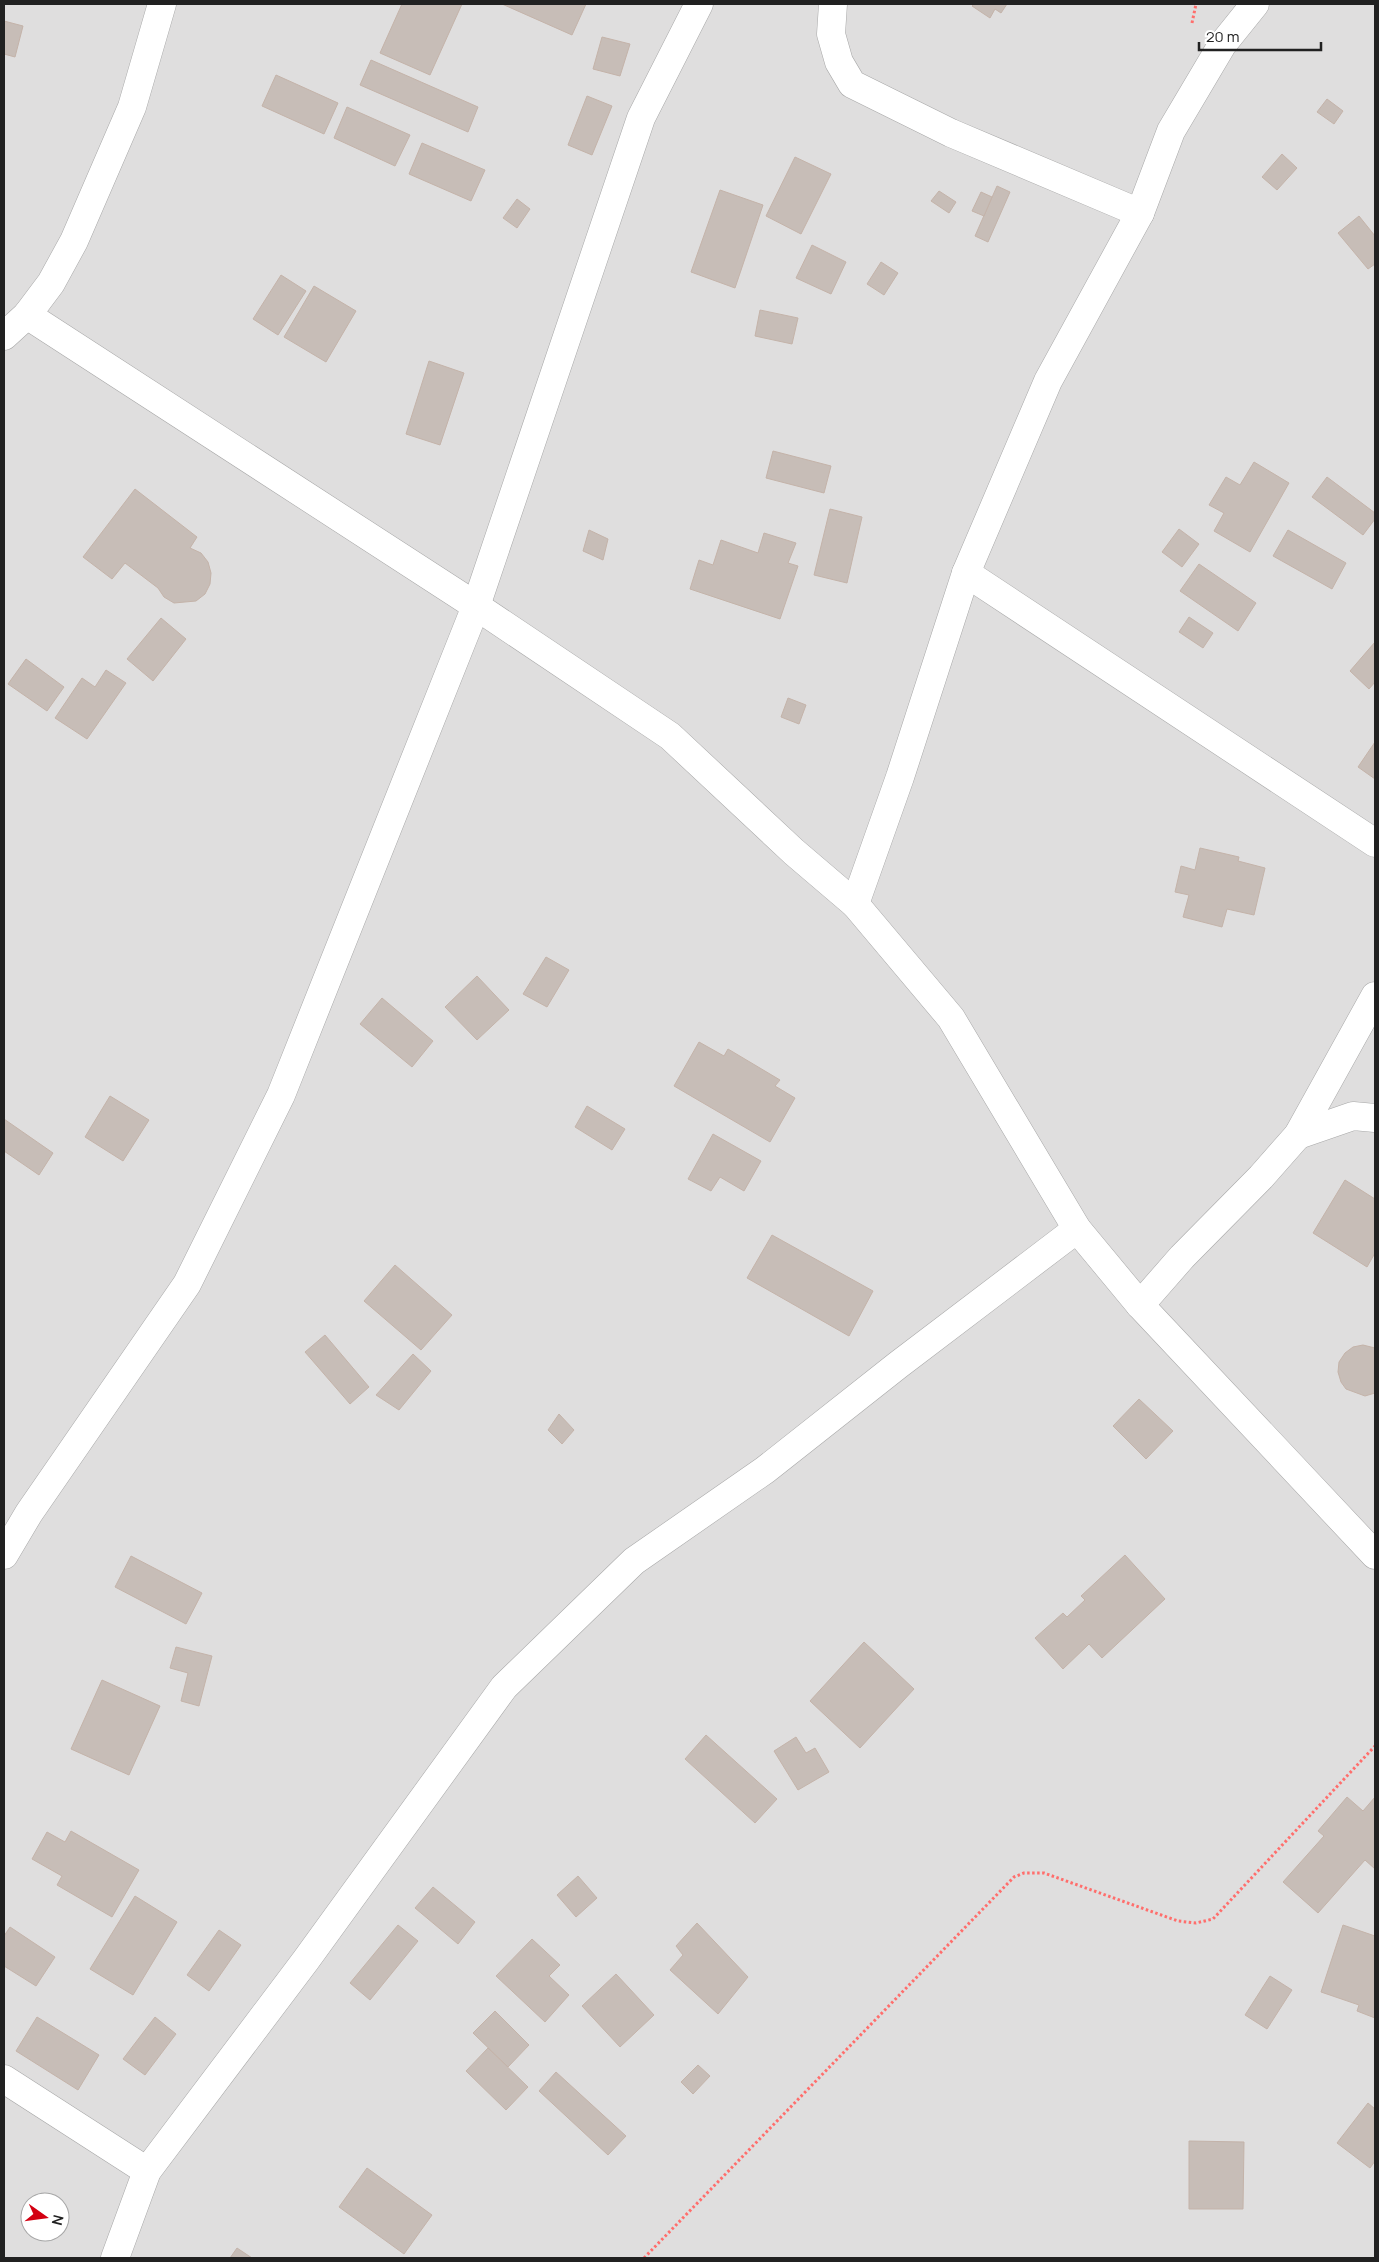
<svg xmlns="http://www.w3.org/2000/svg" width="1379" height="2262" font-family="Manrope,sans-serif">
  <rect width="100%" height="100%" fill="#f2eee8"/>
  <path fill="#dfdede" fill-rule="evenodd" d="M4,4H1375V2258H4ZM30,2202H60V2232H30Z"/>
  <g fill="#c7bdb7" stroke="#c4b3a9">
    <polygon points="402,4 462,4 430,75 380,53"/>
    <polygon points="502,4 586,4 572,35"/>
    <polygon points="974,4 1007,4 1001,13 995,9 990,18 972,6"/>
    <polygon points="4,21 23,26 15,57 4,54"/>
    <polygon points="602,37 630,44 620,76 593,69"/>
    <polygon points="371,60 478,107 468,132 360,85"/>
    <polygon points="276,75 338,103 324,134 262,106"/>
    <polygon points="587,96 612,106 592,155 568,145"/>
    <polygon points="1327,99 1343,111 1334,124 1317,112"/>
    <polygon points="347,107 410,135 395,166 334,138"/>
    <polygon points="422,143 485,170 471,201 409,174"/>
    <polygon points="1282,154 1297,168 1277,190 1262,177"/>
    <polygon points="795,157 831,174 801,234 766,216"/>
    <polygon points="997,186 1010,192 988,242 975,236"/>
    <polygon points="720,190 763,205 735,288 691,272"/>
    <polygon points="939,191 956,202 949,213 931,201"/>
    <polygon points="981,192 992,197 984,216 972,211"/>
    <polygon points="517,199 530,209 517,228 503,218"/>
    <polygon points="1359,216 1375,236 1375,264 1368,269 1338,233"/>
    <polygon points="812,245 846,262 831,294 796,278"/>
    <polygon points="881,262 898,273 884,295 867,284"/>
    <polygon points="281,275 306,291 278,335 253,319"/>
    <polygon points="314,286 356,311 326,362 284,337"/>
    <polygon points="760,310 798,318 792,344 755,336"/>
    <polygon points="429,361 464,373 440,445 406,434"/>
    <polygon points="773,451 831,466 824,493 766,478"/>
    <polygon points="1254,462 1289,483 1250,552 1214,531 1224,513 1209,505 1226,477 1240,485"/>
    <polygon points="1327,477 1375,513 1375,519 1363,535 1312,497"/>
    <polygon points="135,489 197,537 190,548 201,553 208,562 211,573 210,584 205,594 196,601 174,603 164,597 158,588 125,563 112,579 83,557"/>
    <polygon points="830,509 862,517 847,583 814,575"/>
    <polygon points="1179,529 1199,544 1182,567 1162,552"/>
    <polygon points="589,530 608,539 603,560 583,551"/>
    <polygon points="1288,530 1346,563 1332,589 1273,556"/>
    <polygon points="764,533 796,543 788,563 798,566 780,619 690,589 699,560 713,565 721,540 758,553"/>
    <polygon points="1199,564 1256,603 1238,631 1180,591"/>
    <polygon points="1189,617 1213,633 1203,648 1179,632"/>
    <polygon points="161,618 186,639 153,681 127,659"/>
    <polygon points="1375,642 1375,682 1369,689 1350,671"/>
    <polygon points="26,659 64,687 47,711 8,684"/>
    <polygon points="106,670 126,683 87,739 55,718 82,678 95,687"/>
    <polygon points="788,698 806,705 799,724 781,717"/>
    <polygon points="1375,742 1375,779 1358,767"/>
    <polygon points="1200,848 1239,857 1238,861 1265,868 1254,915 1227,909 1222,927 1183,917 1189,895 1175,892 1181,866 1195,870"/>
    <polygon points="546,957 569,970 547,1007 523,994"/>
    <polygon points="477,976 509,1010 477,1040 445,1007"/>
    <polygon points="382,998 433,1041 412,1067 360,1024"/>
    <polygon points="699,1042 724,1056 728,1049 780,1080 775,1086 795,1098 770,1142 674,1086"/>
    <polygon points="110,1096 149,1120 123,1161 85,1137"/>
    <polygon points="587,1106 625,1129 612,1150 575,1127"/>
    <polygon points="4,1119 53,1153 39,1175 4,1151"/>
    <polygon points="713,1134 761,1161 744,1191 720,1177 711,1191 688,1179"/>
    <polygon points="1345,1180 1375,1199 1375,1253 1367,1267 1313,1233"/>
    <polygon points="772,1235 873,1291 849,1336 747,1278"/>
    <polygon points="395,1265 452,1315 421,1350 364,1301"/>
    <polygon points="325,1335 369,1387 350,1404 305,1352"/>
    <polygon points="1363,1345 1375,1348 1375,1393 1365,1396 1346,1389 1341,1382 1338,1372 1339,1362 1345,1353 1353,1347"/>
    <polygon points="413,1354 431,1371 399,1410 376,1395"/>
    <polygon points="1139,1399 1173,1431 1146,1459 1113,1426"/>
    <polygon points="559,1414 574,1430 562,1444 548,1430"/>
    <polygon points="1125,1555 1165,1599 1102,1658 1089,1644 1063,1669 1035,1638 1063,1613 1067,1617 1085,1600 1081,1596"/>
    <polygon points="131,1556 202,1593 186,1624 115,1587"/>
    <polygon points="864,1642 914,1689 860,1748 810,1701"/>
    <polygon points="176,1647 212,1656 199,1706 181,1701 188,1673 170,1668"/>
    <polygon points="102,1680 160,1706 129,1775 71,1749"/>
    <polygon points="706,1735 777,1799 755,1823 685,1759"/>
    <polygon points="796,1737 806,1753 815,1748 829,1772 798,1790 774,1751"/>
    <polygon points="1347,1797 1363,1811 1375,1797 1375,1869 1365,1860 1318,1913 1283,1882 1324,1836 1318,1831"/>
    <polygon points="71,1831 139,1870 112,1917 57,1885 62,1876 32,1859 47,1832 65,1842"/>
    <polygon points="578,1876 597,1898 576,1917 557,1895"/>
    <polygon points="433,1887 475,1922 458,1944 415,1908"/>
    <polygon points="135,1896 177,1922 133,1995 90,1969"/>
    <polygon points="697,1923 748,1977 718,2014 670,1970 683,1955 676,1946"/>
    <polygon points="398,1925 418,1941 370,2000 350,1983"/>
    <polygon points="1343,1925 1375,1936 1375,2018 1357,2011 1359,2005 1321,1992"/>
    <polygon points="10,1927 55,1957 36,1986 4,1966 4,1936"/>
    <polygon points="219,1930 241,1945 209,1991 187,1975"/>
    <polygon points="532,1939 560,1965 549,1976 569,1995 545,2022 496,1976"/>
    <polygon points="616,1974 654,2015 620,2047 582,2006"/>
    <polygon points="1270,1976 1292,1990 1267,2029 1245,2015"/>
    <polygon points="495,2011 529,2045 508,2067 473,2033"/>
    <polygon points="37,2017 99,2055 78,2090 16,2051"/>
    <polygon points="155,2017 176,2034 145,2075 123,2059"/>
    <polygon points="488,2048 528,2087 506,2110 466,2071"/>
    <polygon points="698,2065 710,2076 693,2094 681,2082"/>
    <polygon points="556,2072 626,2136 608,2155 539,2091"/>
    <polygon points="1368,2103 1375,2109 1375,2161 1370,2168 1337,2143"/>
    <polygon points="1189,2141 1244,2142 1243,2209 1189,2209"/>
    <polygon points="367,2168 432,2215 404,2254 339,2207"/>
    <polygon points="237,2248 252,2258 230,2258"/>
  </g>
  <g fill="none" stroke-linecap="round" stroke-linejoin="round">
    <defs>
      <g id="minor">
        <polyline points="833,4 831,34 839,62 852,84 951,133 1140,213"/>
        <polyline points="27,315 476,606 670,736 794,852 855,904 951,1018 1077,1229 1140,1305 1375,1555"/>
        <polyline points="4,336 27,315 51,283 74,241 132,107 162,4"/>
        <polyline points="966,573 1375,843"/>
        <polyline points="855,904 900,777 966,573 1048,381 1140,213 1171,131 1222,45 1255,4"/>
        <polyline points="1298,1135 1353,1116 1375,1118"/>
        <polyline points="1140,1305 1182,1257 1261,1177 1298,1135 1375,996"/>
        <polyline points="4,1555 29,1513 187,1284 281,1095 476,606 641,118 699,4"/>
        <polyline points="4,2079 147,2171"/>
        <polyline points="115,2258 147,2171 306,1960 504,1687 634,1561 765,1470 898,1365 1077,1229"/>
      </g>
    </defs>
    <use href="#minor" stroke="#a8a8a8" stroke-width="29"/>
    <g stroke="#ff6e6c" stroke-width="3" stroke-dasharray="2.5 2.5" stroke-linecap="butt">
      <polyline points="1192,23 1196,4"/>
      <polyline points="644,2258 1014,1877 1024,1873 1044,1873 1178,1921 1196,1923 1213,1919 1375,1746"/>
    </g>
    <use href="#minor" stroke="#fff" stroke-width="28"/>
  </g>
  <rect width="1379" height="2262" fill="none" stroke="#212121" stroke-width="10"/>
  <g transform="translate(45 2217) rotate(104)"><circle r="24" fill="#ffffff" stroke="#a6a6a6"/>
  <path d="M0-4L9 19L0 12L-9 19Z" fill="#d30012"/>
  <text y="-8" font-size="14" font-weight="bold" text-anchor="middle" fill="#212121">N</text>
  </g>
  <path d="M1199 42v8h122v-8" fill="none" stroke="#212121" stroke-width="2.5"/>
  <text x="1206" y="42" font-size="15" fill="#212121" stroke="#ffffff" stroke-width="4" paint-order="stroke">20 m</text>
</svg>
